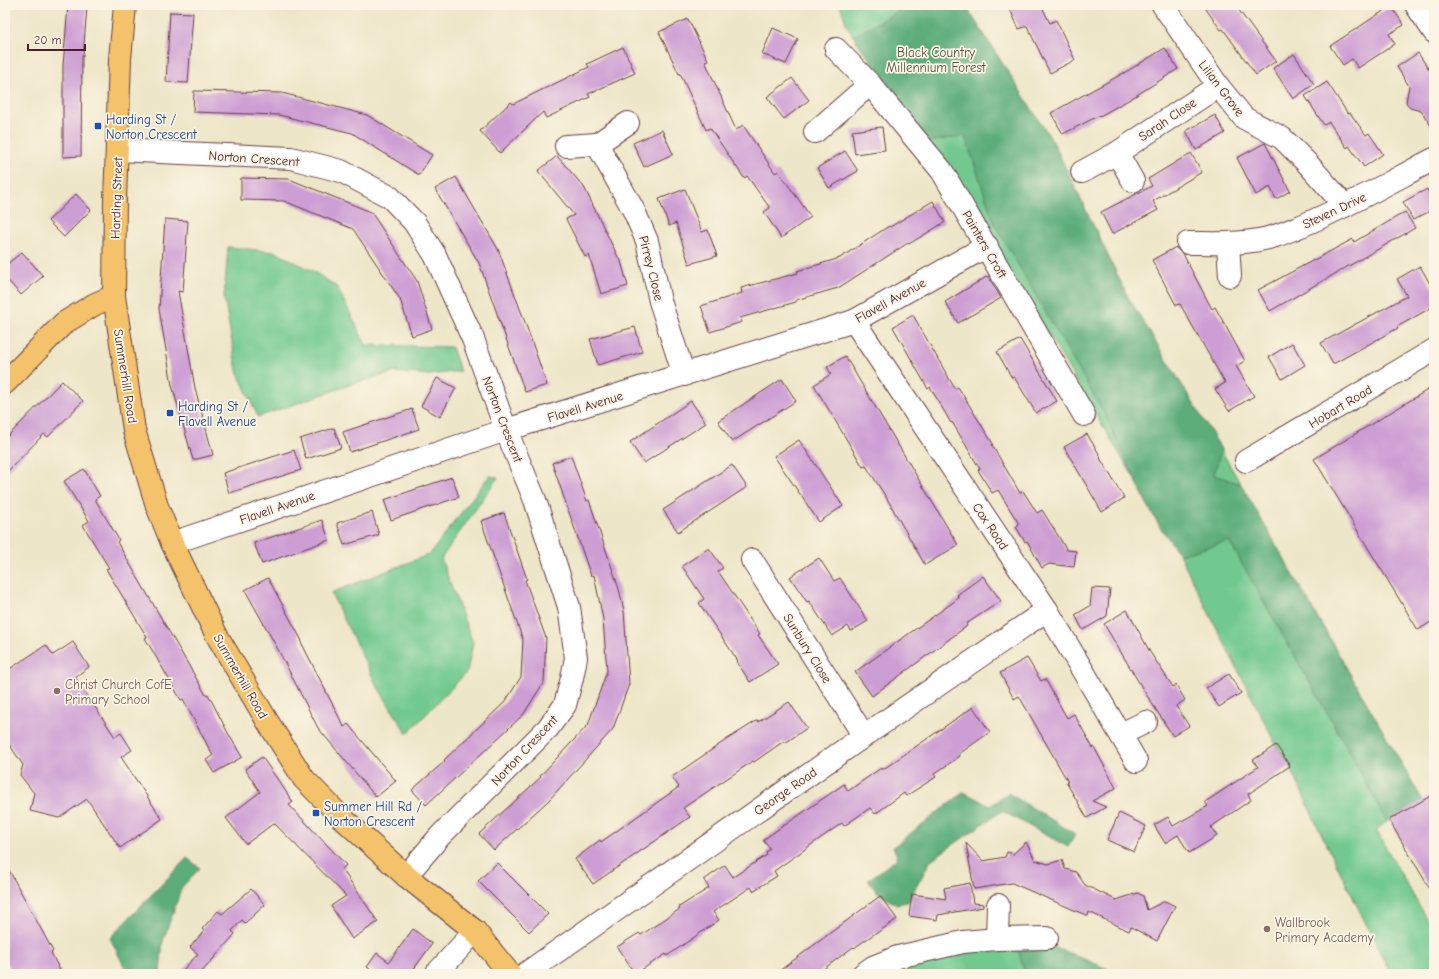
<svg xmlns="http://www.w3.org/2000/svg" width="1439" height="979" font-family="'Comic Neue',sans-serif">
  <rect width="100%" height="100%" fill="#fcf5e5"/>
  <filter id="ink" filterUnits="userSpaceOnUse"><feTurbulence type="fractalNoise" baseFrequency=".025" numOctaves="2"/><feDisplacementMap in="SourceGraphic" scale="8" xChannelSelector="R" yChannelSelector="G"/><feConvolveMatrix kernelMatrix="1 2 1 2 8 2 1 2 1" color-interpolation-filters="sRGB"/></filter>
  <filter id="wash" filterUnits="userSpaceOnUse"><feTurbulence type="fractalNoise" baseFrequency=".012" numOctaves="4" result="noise"/><feDisplacementMap in="SourceGraphic" scale="16" xChannelSelector="R" yChannelSelector="G"/><feGaussianBlur stdDeviation="0.9" result="paint"/><feColorMatrix in="noise" values="0 0 0 0 0 0 0 0 0 0 0 0 0 0 0 0 0 1.4 0 .05"/><feComposite in="paint" operator="in"/></filter>
  <g filter="url(#wash)">
    <rect width="100%" height="100%" fill="#eee6c8"/>
    <g fill="#71c98f" stroke="#5e745d">
      <polygon points="840,5 965,5 1053,142 1128,297 1217,442 1221,450 1423,801 1389,820 1376,830 1430,925 1434,924 1434,974 1391,974 1315,821 1290,766 1276,745 1174,544 1099,420 961,188 853,36 847,26"/>
      <polygon points="228,247 275,252 313,271 337,287 366,345 452,347 460,371 429,375 395,372 355,383 258,417 237,371 224,297"/>
      <polygon points="489,476 498,477 441,559 473,643 467,672 407,734 376,684 331,593 430,554"/>
      <polygon points="982,949 1018,949 1024,970 1047,974 887,974 893,971"/>
    </g>
    <g fill="#5cad7a" stroke="#536652">
      <polygon points="897,5 965,5 1053,142 1128,297 1217,442 1221,450 1214,475 1241,484 1423,801 1386,821 1350,753 1229,541 1180,555 1160,527 1147,504 1105,415 995,225 965,136 928,142 853,36 899,11"/>
      <polygon points="964,792 990,806 1008,793 1075,834 1068,847 1002,811 931,860 908,902 895,904 877,892 868,880 898,858 893,847"/>
      <polygon points="187,858 200,868 182,887 163,941 160,974 128,974 110,938"/>
      <polygon points="1055,947 1120,974 1047,974 1024,970 1018,949"/>
    </g>
    <g id="blocks">
      <g fill="#cd9ed4">
        <polygon points="1008,5 1041,5 1050,23 1056,20 1075,60 1050,73 1027,26 1019,29"/>
        <polygon points="1203,5 1235,5 1276,61 1256,75 1223,29 1221,30"/>
        <polygon points="68,6 87,7 83,56 82,56 81,156 63,157 63,66"/>
        <polygon points="1391,6 1404,25 1389,34 1395,44 1358,68 1352,59 1343,65 1330,46"/>
        <polygon points="170,12 193,13 188,83 166,82"/>
        <polygon points="688,19 708,60 705,61 736,130 743,125 775,173 778,171 811,217 781,238 764,212 770,208 747,176 744,178 710,128 706,130 680,73 679,74 659,32"/>
        <polygon points="773,28 798,39 786,64 762,54"/>
        <polygon points="623,47 635,73 588,94 590,97 546,118 543,112 500,153 480,131 511,102 513,104 589,67 587,64"/>
        <polygon points="1165,48 1178,69 1132,98 1100,116 1100,115 1063,134 1051,113 1129,70"/>
        <polygon points="1418,53 1434,77 1434,130 1421,111 1410,108 1406,102 1409,86 1397,67"/>
        <polygon points="1294,54 1314,84 1293,99 1273,68"/>
        <polygon points="792,78 809,100 784,119 767,97"/>
        <polygon points="1327,82 1348,114 1350,113 1366,135 1369,133 1383,154 1364,167 1349,146 1347,148 1329,122 1324,125 1305,96"/>
        <polygon points="194,91 282,93 367,115 432,155 419,175 352,133 279,115 193,112"/>
        <polygon points="1215,115 1225,133 1196,150 1186,131"/>
        <polygon points="882,127 885,150 855,154 852,131"/>
        <polygon points="662,130 673,154 644,167 633,143"/>
        <polygon points="1265,143 1290,191 1276,199 1270,187 1256,195 1237,158"/>
        <polygon points="845,151 858,171 829,188 817,168"/>
        <polygon points="1191,153 1202,172 1153,201 1158,210 1112,234 1101,212 1152,186 1148,179"/>
        <polygon points="557,156 584,187 619,259 620,258 628,286 601,294 589,255 585,257 566,219 574,215 538,171"/>
        <polygon points="456,177 498,249 526,325 547,385 525,392 479,263 435,189"/>
        <polygon points="241,178 289,179 371,212 417,281 432,329 412,336 400,299 353,229 284,201 241,200"/>
        <polygon points="685,189 702,232 708,230 717,256 689,264 676,223 669,226 659,199"/>
        <polygon points="1427,189 1430,195 1434,192 1434,209 1413,220 1403,202"/>
        <polygon points="76,194 91,210 64,237 48,221"/>
        <polygon points="933,201 945,222 909,244 908,243 838,288 796,300 796,302 740,318 742,322 710,332 701,306 742,293 741,288 798,273 797,271 840,258 889,226 890,227"/>
        <polygon points="1405,212 1415,228 1270,311 1258,290 1353,239 1354,242"/>
        <polygon points="165,219 188,221 183,292 178,291 195,388 213,455 193,460 172,385 159,309"/>
        <polygon points="1176,247 1177,249 1183,254 1212,309 1215,307 1245,361 1236,366 1254,396 1229,411 1215,389 1225,383 1180,304 1176,305 1152,260"/>
        <polygon points="22,252 43,276 21,295 5,277 5,266"/>
        <polygon points="1420,266 1434,291 1434,306 1397,327 1398,328 1333,364 1321,343 1407,296 1397,279"/>
        <polygon points="988,276 1001,298 958,323 945,302"/>
        <polygon points="913,315 955,389 958,387 979,421 993,444 992,445 1020,493 1023,491 1037,513 1042,510 1067,550 1076,551 1074,567 1049,564 1042,568 1027,541 1025,542 1016,527 1019,524 998,490 992,493 978,470 980,469 952,422 951,423 930,387 928,389 893,327"/>
        <polygon points="635,327 642,352 598,365 590,339"/>
        <polygon points="1020,339 1057,401 1036,413 1014,377 1012,378 997,352"/>
        <polygon points="1292,343 1305,365 1282,379 1269,357"/>
        <polygon points="845,356 958,545 925,565 886,497 866,466 863,467 814,385 831,374 827,367"/>
        <polygon points="437,378 456,388 440,417 421,406"/>
        <polygon points="782,379 796,401 732,442 718,421"/>
        <polygon points="62,381 83,401 48,437 44,434 5,474 5,439"/>
        <polygon points="1434,386 1434,620 1418,630 1314,459"/>
        <polygon points="691,401 706,423 644,463 630,442"/>
        <polygon points="412,409 419,429 350,452 343,432"/>
        <polygon points="334,428 341,448 306,459 300,439"/>
        <polygon points="1087,434 1101,457 1100,458 1124,498 1102,512 1064,447"/>
        <polygon points="799,440 843,506 819,522 774,456"/>
        <polygon points="294,450 301,470 229,493 223,473"/>
        <polygon points="571,456 587,501 589,500 619,589 624,611 629,684 613,729 549,800 494,850 479,834 541,777 540,776 588,725 607,671 603,619 594,575 591,576 552,463"/>
        <polygon points="732,465 747,487 678,532 663,510"/>
        <polygon points="84,469 100,496 95,499 119,540 117,542 206,695 208,694 228,733 242,757 214,773 206,760 213,756 183,699 181,700 145,638 147,637 106,569 109,568 83,525 89,521 64,481"/>
        <polygon points="452,477 459,497 391,520 384,500"/>
        <polygon points="372,512 379,535 344,545 337,523"/>
        <polygon points="504,513 527,579 525,580 546,638 544,682 523,715 426,805 412,790 445,761 444,760 505,702 521,677 523,640 481,521"/>
        <polygon points="322,520 329,540 262,564 254,543"/>
        <polygon points="709,548 723,568 718,571 760,634 758,635 778,664 750,682 737,662 738,661 699,603 704,599 682,566"/>
        <polygon points="819,558 834,581 840,578 868,621 851,631 848,626 832,636 809,601 807,602 790,577"/>
        <polygon points="983,576 1001,601 966,624 967,626 872,696 855,672 959,598 957,595"/>
        <polygon points="268,578 302,641 301,642 344,727 348,724 396,781 376,797 318,728 280,653 245,590"/>
        <polygon points="1092,588 1110,589 1107,616 1083,630 1075,615 1090,606"/>
        <polygon points="1127,610 1150,652 1173,687 1176,685 1185,700 1176,706 1189,726 1173,736 1144,691 1104,624"/>
        <polygon points="73,642 89,667 75,677 115,737 121,733 132,750 121,757 162,819 120,848 87,799 59,818 30,811 34,793 20,775 23,765 5,738 5,672 46,645 53,655"/>
        <polygon points="1027,658 1041,681 1045,679 1067,718 1074,714 1093,748 1094,747 1116,788 1092,801 1106,807 1087,818 1066,782 1068,782 1019,696 1014,699 1000,673"/>
        <polygon points="1229,674 1241,693 1219,707 1206,688"/>
        <polygon points="789,702 807,728 785,743 784,741 754,762 753,761 683,808 690,817 593,884 575,859 600,840 601,842 679,787 672,777 726,740 758,720 758,722"/>
        <polygon points="973,707 990,732 959,754 960,756 934,774 936,777 906,796 904,793 875,814 870,808 844,826 842,823 774,871 777,876 753,891 751,887 713,912 719,920 667,956 666,954 635,974 617,947 639,933 641,935 680,909 679,907 709,888 704,880 725,865 733,877 767,855 766,852 770,849 763,840 784,825 785,825 844,784 848,791 881,768 882,770"/>
        <polygon points="1276,745 1290,766 1248,794 1251,800 1211,827 1217,836 1189,853 1178,835 1165,843 1154,825 1168,817 1173,826 1208,806 1205,802 1258,767 1253,760"/>
        <polygon points="262,757 293,802 289,805 346,865 342,869 378,922 352,939 331,906 346,896 274,823 246,844 226,818 260,792 245,769"/>
        <polygon points="1434,794 1434,896 1389,820"/>
        <polygon points="1119,813 1146,826 1134,852 1107,840"/>
        <polygon points="1026,842 1035,860 1048,864 1062,860 1065,869 1076,872 1085,885 1116,900 1138,893 1143,896 1147,910 1165,901 1175,906 1157,941 1131,927 1129,931 1089,912 1088,916 1012,883 974,889 966,843 983,861 1005,857 1007,852 1013,854"/>
        <polygon points="5,863 53,951 51,953 62,974 13,974 5,959"/>
        <polygon points="497,863 548,914 529,932 478,881"/>
        <polygon points="970,883 973,903 983,904 983,907 938,915 937,920 909,916 912,894 946,899 944,888"/>
        <polygon points="251,889 265,905 245,923 242,920 232,931 235,934 200,974 179,974 198,954 190,947 204,931 202,929 218,911 222,914"/>
        <polygon points="880,896 897,919 877,933 877,932 854,948 853,947 817,974 775,974"/>
        <polygon points="413,929 432,944 410,974 377,974 367,967 377,953 389,962"/>
      </g>
    </g>
  </g>
  <g filter="url(#ink)">
    <use href="#blocks" fill-opacity="0" stroke="#633d43" stroke-width="1"/>
    <g fill="none" stroke-linecap="round" stroke-linejoin="round">
      <defs>
        <g id="minor">
          <polyline points="1163,5 1218,86 1244,118 1282,138 1308,164 1345,206"/>
          <polyline points="1416,5 1434,32"/>
          <polyline points="836,49 870,84 942,171 1084,415"/>
          <polyline points="815,132 870,84"/>
          <polyline points="597,144 634,211 647,241 660,301 684,375"/>
          <polyline points="566,146 597,144 628,123"/>
          <polyline points="117,150 291,158 341,171 390,197 414,222 435,255 473,339 506,430 535,500 569,607 576,658 572,678 565,705 548,728 440,836 406,876"/>
          <polyline points="1117,153 1133,181"/>
          <polyline points="1082,172 1117,153 1218,86"/>
          <path d="M1188,243C1217,243 1247,245 1275,236C1284,233 1293,229 1301,226C1347,207 1390,182 1434,159"/>
          <polyline points="1228,243 1230,276"/>
          <polyline points="854,321 1047,610 1136,761"/>
          <polyline points="1246,461 1434,350"/>
          <polyline points="172,543 506,430 854,321 987,246"/>
          <polyline points="752,560 864,736"/>
          <polyline points="1121,734 1146,722"/>
          <polyline points="997,939 998,905"/>
          <polyline points="436,974 475,931"/>
          <polyline points="525,974 864,736 1047,610"/>
          <polyline points="863,974 873,967 898,957 963,942 997,939 1047,938"/>
        </g>
        <g id="major">
          <polyline points="125,5 120,59 115,201 114,296 134,430 157,506 172,543 216,634 269,724 304,779 340,816 406,876 475,931 510,974"/>
          <polyline points="5,383 64,323 95,304 114,296"/>
        </g>
      </defs>
      <use href="#minor" stroke="#633d43" stroke-width="24"/>
      <use href="#major" stroke="#633d43" stroke-width="24"/>
      <use href="#minor" stroke="#fff" stroke-width="22"/>
      <use href="#major" stroke="#f3c26a" stroke-width="22"/>
    </g>
  </g>
  <g fill="#1a4fb4" stroke="#fcf5e5" stroke-width="1.5">
    <rect x="94" y="122" width="8" height="8" rx="2"/>
    <rect x="166" y="409" width="8" height="8" rx="2"/>
    <rect x="312" y="809" width="8" height="8" rx="2"/>
  </g>
  <g fill="#8d6e63" stroke="#fcf5e5" stroke-width="1.5">
    <circle cx="57" cy="691" r="4"/>
    <circle cx="1267" cy="929" r="4"/>
  </g>
  <g text-anchor="middle" stroke-width="3.5" stroke-linejoin="round" paint-order="stroke">
    <g font-size="13" fill="#565249" stroke="#fcf5e5">
      <text x="936" y="57">Black Country<tspan x="936" dy="15">Millennium Forest</tspan></text>
    </g>
    <g font-size="13" fill="#4a1f2b" stroke="#fcf5e5">
      <text transform="translate(1222 88) rotate(53)" y="5">Lilian Grove</text>
      <text transform="translate(1167 119) rotate(-34)" y="5">Sarah Close</text>
      <text transform="translate(254 158) rotate(4)" y="5">Norton Crescent</text>
      <text transform="translate(116 198) rotate(-88)" y="5">Harding Street</text>
      <text transform="translate(1334 210) rotate(-25)" y="5">Steven Drive</text>
      <text transform="translate(985 244) rotate(60)" y="5">Painters Croft</text>
      <text transform="translate(652 268) rotate(76)" y="5">Pirrey Close</text>
      <text transform="translate(890 300) rotate(-29)" y="5">Flavell Avenue</text>
      <text transform="translate(126 376) rotate(81)" y="5">Summerhill Road</text>
      <text transform="translate(585 406) rotate(-17)" y="5">Flavell Avenue</text>
      <text transform="translate(1340 406) rotate(-31)" y="5">Hobart Road</text>
      <text transform="translate(503 419) rotate(69)" y="5">Norton Crescent</text>
      <text transform="translate(277 507) rotate(-19)" y="5">Flavell Avenue</text>
      <text transform="translate(991 526) rotate(56)" y="5">Cox Road</text>
      <text transform="translate(808 648) rotate(58)" y="5">Sunbury Close</text>
      <text transform="translate(241 676) rotate(60)" y="5">Summerhill Road</text>
      <text transform="translate(524 750) rotate(-47)" y="5">Norton Crescent</text>
      <text transform="translate(785 791) rotate(-35)" y="5">George Road</text>
    </g>
    <g font-size="13" fill="#164399" stroke="#fcf5e5" text-anchor="start">
      <text x="106" y="124">Harding St /<tspan x="106" dy="15">Norton Crescent</tspan></text>
      <text x="178" y="411">Harding St /<tspan x="178" dy="15">Flavell Avenue</tspan></text>
      <text x="324" y="811">Summer Hill Rd /<tspan x="324" dy="15">Norton Crescent</tspan></text>
    </g>
    <g font-size="13" fill="#785e54" stroke="#fcf5e5" text-anchor="start">
      <text x="65" y="689">Christ Church CofE<tspan x="65" dy="15">Primary School</tspan></text>
      <text x="1275" y="927">Wallbrook<tspan x="1275" dy="15">Primary Academy</tspan></text>
    </g>
  </g>
  <rect width="1439" height="979" fill="none" stroke="#fcf5e5" stroke-width="20"/>
  <path d="M28 44v6h57v-6" fill="none" stroke="#4a1f2b" stroke-width="2"/>
  <text x="34" y="44" font-size="12" fill="#4a1f2b" stroke="#fcf5e5" stroke-width="3" paint-order="stroke">20 m</text>
</svg>
